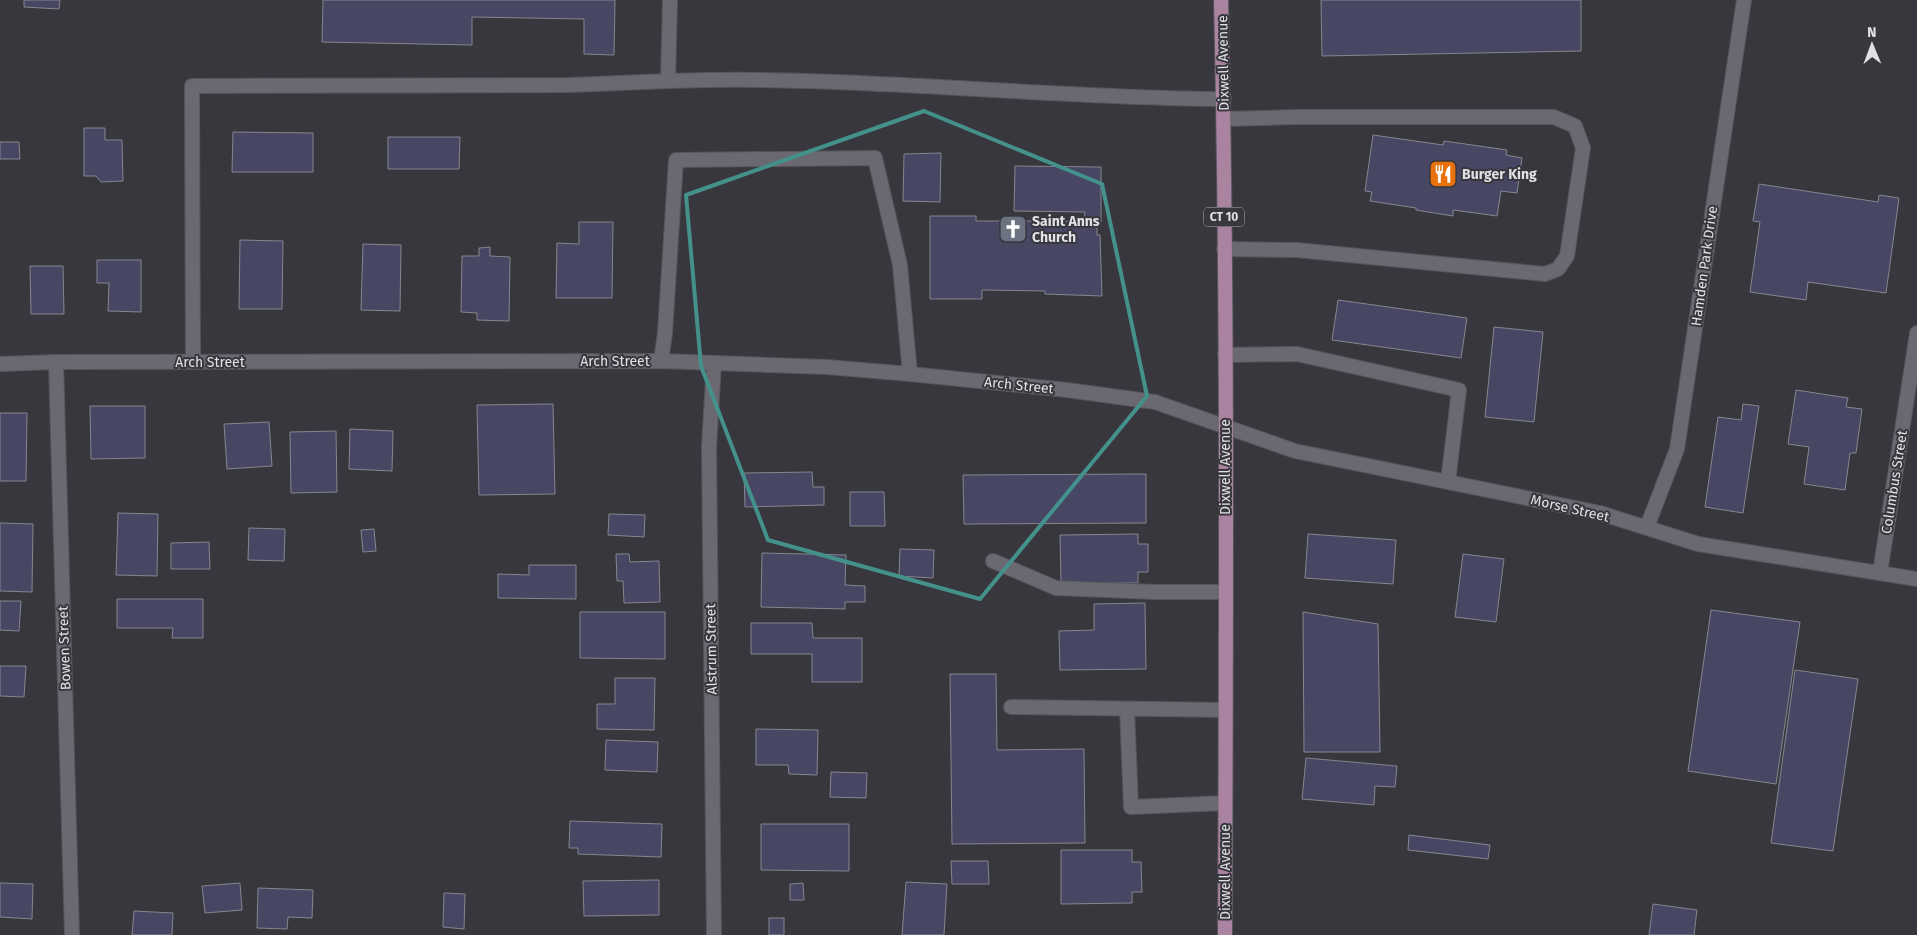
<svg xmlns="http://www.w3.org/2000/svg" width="1917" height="935" font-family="'Fira Sans',sans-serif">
  <rect width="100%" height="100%" fill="#38373e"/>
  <g fill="#474764" stroke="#85868e">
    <polygon points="24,0 60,0 59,9 24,7"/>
    <polygon points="323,0 615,0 614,55 584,54 584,19 472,17 472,45 322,42"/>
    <polygon points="1321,0 1581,0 1581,51 1322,56"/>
    <polygon points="84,128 105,128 105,140 122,140 123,181 101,182 96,176 84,176"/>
    <polygon points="233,132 313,133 313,172 232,172"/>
    <polygon points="1373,135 1443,145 1444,141 1507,150 1506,155 1522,158 1517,193 1501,191 1497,216 1453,210 1453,216 1416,210 1416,208 1370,201 1372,192 1365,191"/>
    <polygon points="388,137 460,137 459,169 388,169"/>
    <polygon points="0,142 19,142 20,159 0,159"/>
    <polygon points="941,153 940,202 903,201 904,154"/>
    <polygon points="1015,166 1101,167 1101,222 1097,222 1097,235 1100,235 1102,296 1045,294 1045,291 982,290 982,299 930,299 930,216 976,216 976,221 1084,221 1085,212 1014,211"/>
    <polygon points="1759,184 1878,202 1879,195 1899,198 1886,293 1808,282 1806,300 1750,292 1760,222 1753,221"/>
    <polygon points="579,222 613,222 612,298 556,298 557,243 579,244"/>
    <polygon points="240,240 283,241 282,309 239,309"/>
    <polygon points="363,244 401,245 400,311 361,310"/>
    <polygon points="490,247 490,256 510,257 509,321 477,320 477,313 461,312 462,256 479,256 479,248"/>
    <polygon points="97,260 141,260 141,312 108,311 109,283 97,283"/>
    <polygon points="30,266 63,266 64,314 31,314"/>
    <polygon points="1338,300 1467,318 1461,358 1332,340"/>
    <polygon points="1494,327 1543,332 1534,422 1485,417"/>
    <polygon points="1796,390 1848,398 1846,407 1862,409 1856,453 1850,453 1845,490 1804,484 1809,447 1788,444"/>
    <polygon points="553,404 555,494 479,495 477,405"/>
    <polygon points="1743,404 1759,406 1743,513 1705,507 1718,417 1741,420"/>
    <polygon points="90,406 145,406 145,458 91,459"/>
    <polygon points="0,413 27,413 26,481 0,481"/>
    <polygon points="269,422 272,466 227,469 224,424"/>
    <polygon points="350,429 393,431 392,471 349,469"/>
    <polygon points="336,431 337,492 291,493 290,432"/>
    <polygon points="812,472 813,487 824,487 824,505 745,507 744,473"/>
    <polygon points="1146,474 1146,523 964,524 963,475"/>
    <polygon points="850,492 884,492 885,526 850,526"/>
    <polygon points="118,513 158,514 157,576 116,575"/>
    <polygon points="609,514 645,515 644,537 608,535"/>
    <polygon points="0,523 33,524 32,592 0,591"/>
    <polygon points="249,528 285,529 284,561 248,560"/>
    <polygon points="374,529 376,551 363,552 361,530"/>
    <polygon points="1138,534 1138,544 1148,544 1148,572 1138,572 1138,583 1061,583 1060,535"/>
    <polygon points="1308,534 1396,540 1393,584 1305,578"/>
    <polygon points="209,542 210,569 171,569 171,543"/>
    <polygon points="900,549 934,550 933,578 899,576"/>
    <polygon points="762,553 846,555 845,585 865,586 865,602 845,602 845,609 761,607"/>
    <polygon points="616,554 629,554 630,562 659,561 660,602 624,603 623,581 617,581"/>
    <polygon points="1463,554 1504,559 1496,622 1455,617"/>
    <polygon points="529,565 576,565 576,599 498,598 498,574 529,575"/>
    <polygon points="117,599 203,599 203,638 172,638 173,628 117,628"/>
    <polygon points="0,601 21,601 19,631 0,630"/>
    <polygon points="1145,603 1146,669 1060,670 1059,631 1094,630 1094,604"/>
    <polygon points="1711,610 1800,622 1776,784 1688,771"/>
    <polygon points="580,612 665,612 665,659 580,658"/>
    <polygon points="1303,612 1378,624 1380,752 1304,752"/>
    <polygon points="751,623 812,623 813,638 862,638 862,682 812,682 812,654 751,654"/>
    <polygon points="0,666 26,666 24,697 0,696"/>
    <polygon points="1795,670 1858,679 1833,851 1771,843"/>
    <polygon points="950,674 996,674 997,750 1084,749 1085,843 952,844"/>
    <polygon points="615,678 655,678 654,730 597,729 597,704 615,704"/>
    <polygon points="756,729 818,730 817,775 789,774 788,765 756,765"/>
    <polygon points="606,740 658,742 657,772 605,770"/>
    <polygon points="1306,758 1397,766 1395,787 1375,786 1374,805 1302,799"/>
    <polygon points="831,772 867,773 866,798 830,797"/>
    <polygon points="570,821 662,824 661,857 578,854 578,848 569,848"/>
    <polygon points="761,824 849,824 849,871 761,870"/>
    <polygon points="1409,835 1490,845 1488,859 1408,850"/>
    <polygon points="1061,850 1132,850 1132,862 1141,862 1142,892 1132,892 1132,903 1061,904"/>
    <polygon points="951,861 988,861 989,884 952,884"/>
    <polygon points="659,880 659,915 584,916 583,881"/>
    <polygon points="906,882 947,884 944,935 902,935"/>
    <polygon points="0,883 33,884 32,919 0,917"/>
    <polygon points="240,883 242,910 205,913 202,886"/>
    <polygon points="803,883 804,900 790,900 790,884"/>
    <polygon points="258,888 313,890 312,918 288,917 287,929 257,928"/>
    <polygon points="444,893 465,894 464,929 443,927"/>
    <polygon points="1653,904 1697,910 1694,935 1649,935"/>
    <polygon points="134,911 173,913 172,935 132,935"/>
    <rect x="769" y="918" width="15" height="17"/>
  </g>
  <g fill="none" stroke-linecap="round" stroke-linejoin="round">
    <defs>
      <g id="service">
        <path d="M670,0L668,81C699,80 731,79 762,80C916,82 1070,98 1224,99"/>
        <polyline points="1224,119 1295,117 1554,117 1575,126 1583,148 1567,256 1558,269 1545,274 1297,250 1224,249"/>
        <polyline points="1225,355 1297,354 1459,390 1448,482"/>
        <polyline points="661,361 665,333 676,160 875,158 900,265 910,374"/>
        <polyline points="193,362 192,86 570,85 668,81"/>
        <polyline points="993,561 1056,588 1155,592 1225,592"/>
        <polyline points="1011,707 1225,710"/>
        <polyline points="1127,709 1131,807 1225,803"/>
      </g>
      <g id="minor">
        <polyline points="1647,527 1677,449 1744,0"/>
        <polyline points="1880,573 1917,333"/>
        <polyline points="714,935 709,447 714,363"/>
      </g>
      <g id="secondary">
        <polyline points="56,362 72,935"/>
        <polyline points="0,364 56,362 661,361 827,367 910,374 1067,390 1155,402 1295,451 1600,513 1698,544 1917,579"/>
      </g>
      <path id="primary" d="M1221,0C1228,312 1226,623 1225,935"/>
    </defs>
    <use href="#service" stroke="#55555b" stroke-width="16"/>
    <use href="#minor" stroke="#55555b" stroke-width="16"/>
    <use href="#secondary" stroke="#55555b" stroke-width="16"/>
    <use href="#primary" stroke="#55555b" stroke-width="16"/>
    <use href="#service" stroke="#6a6870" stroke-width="14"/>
    <use href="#minor" stroke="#6a6870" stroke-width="14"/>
    <use href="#secondary" stroke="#6a6870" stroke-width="14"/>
    <use href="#primary" stroke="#a983a0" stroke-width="14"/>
  </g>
  <path fill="none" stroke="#44918c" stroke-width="4" stroke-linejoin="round" d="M924,111L1102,184L1147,396L980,599L768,540L701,366L686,195Z"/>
  <defs>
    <symbol id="restaurant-square" viewBox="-11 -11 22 22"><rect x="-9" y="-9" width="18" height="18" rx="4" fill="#e8710a" stroke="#38373e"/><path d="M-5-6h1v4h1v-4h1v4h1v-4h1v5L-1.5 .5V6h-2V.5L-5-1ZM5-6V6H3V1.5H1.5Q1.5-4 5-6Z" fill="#fff"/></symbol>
    <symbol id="church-square" viewBox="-11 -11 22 22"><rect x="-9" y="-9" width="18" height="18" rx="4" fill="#6b7280" stroke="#38373e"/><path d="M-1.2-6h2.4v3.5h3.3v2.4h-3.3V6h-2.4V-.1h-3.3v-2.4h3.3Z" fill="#fff"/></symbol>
  </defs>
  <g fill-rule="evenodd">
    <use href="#restaurant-square" x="1427" y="158" width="32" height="32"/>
    <use href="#church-square" x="997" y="213" width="32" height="32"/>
  </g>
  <g text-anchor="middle" stroke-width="4" stroke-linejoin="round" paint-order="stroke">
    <rect fill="#38373e" stroke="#aeaeb3" stroke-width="1" x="1204" y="207.5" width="40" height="19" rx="4"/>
    <g font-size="12" font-weight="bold" fill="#e1e1e5">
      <text x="1224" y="221">CT 10</text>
    </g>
    <g font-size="14" fill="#e1e1e5" stroke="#38373e">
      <text transform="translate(1223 63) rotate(-91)" y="5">Dixwell Avenue</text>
      <text transform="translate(1704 266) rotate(-82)" y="5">Hamden Park Drive</text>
      <text x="615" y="366">Arch Street</text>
      <text x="210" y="367">Arch Street</text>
      <text transform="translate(1019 385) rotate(6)" y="5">Arch Street</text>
      <text transform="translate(1225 467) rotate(-90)" y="5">Dixwell Avenue</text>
      <text transform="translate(1894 482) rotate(-81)" y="5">Columbus Street</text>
      <text transform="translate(1570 508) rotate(13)" y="5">Morse Street</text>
      <text transform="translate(64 648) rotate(-92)" y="5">Bowen Street</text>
      <text transform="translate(711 649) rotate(-91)" y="5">Alstrum Street</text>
      <text transform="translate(1225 872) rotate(-90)" y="5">Dixwell Avenue</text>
    </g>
    <g font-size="14" font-weight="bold" fill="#e1e1e5" stroke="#38373e" text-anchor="start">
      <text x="1462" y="179">Burger King</text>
      <text x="1032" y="226">Saint Anns<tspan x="1032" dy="16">Church</tspan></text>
    </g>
  </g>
  <g transform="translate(1872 45) rotate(359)" stroke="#38373e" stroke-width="4" paint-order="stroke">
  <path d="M0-4L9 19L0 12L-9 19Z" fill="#e1e1e5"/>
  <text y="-8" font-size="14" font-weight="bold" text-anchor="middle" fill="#e1e1e5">N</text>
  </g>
</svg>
